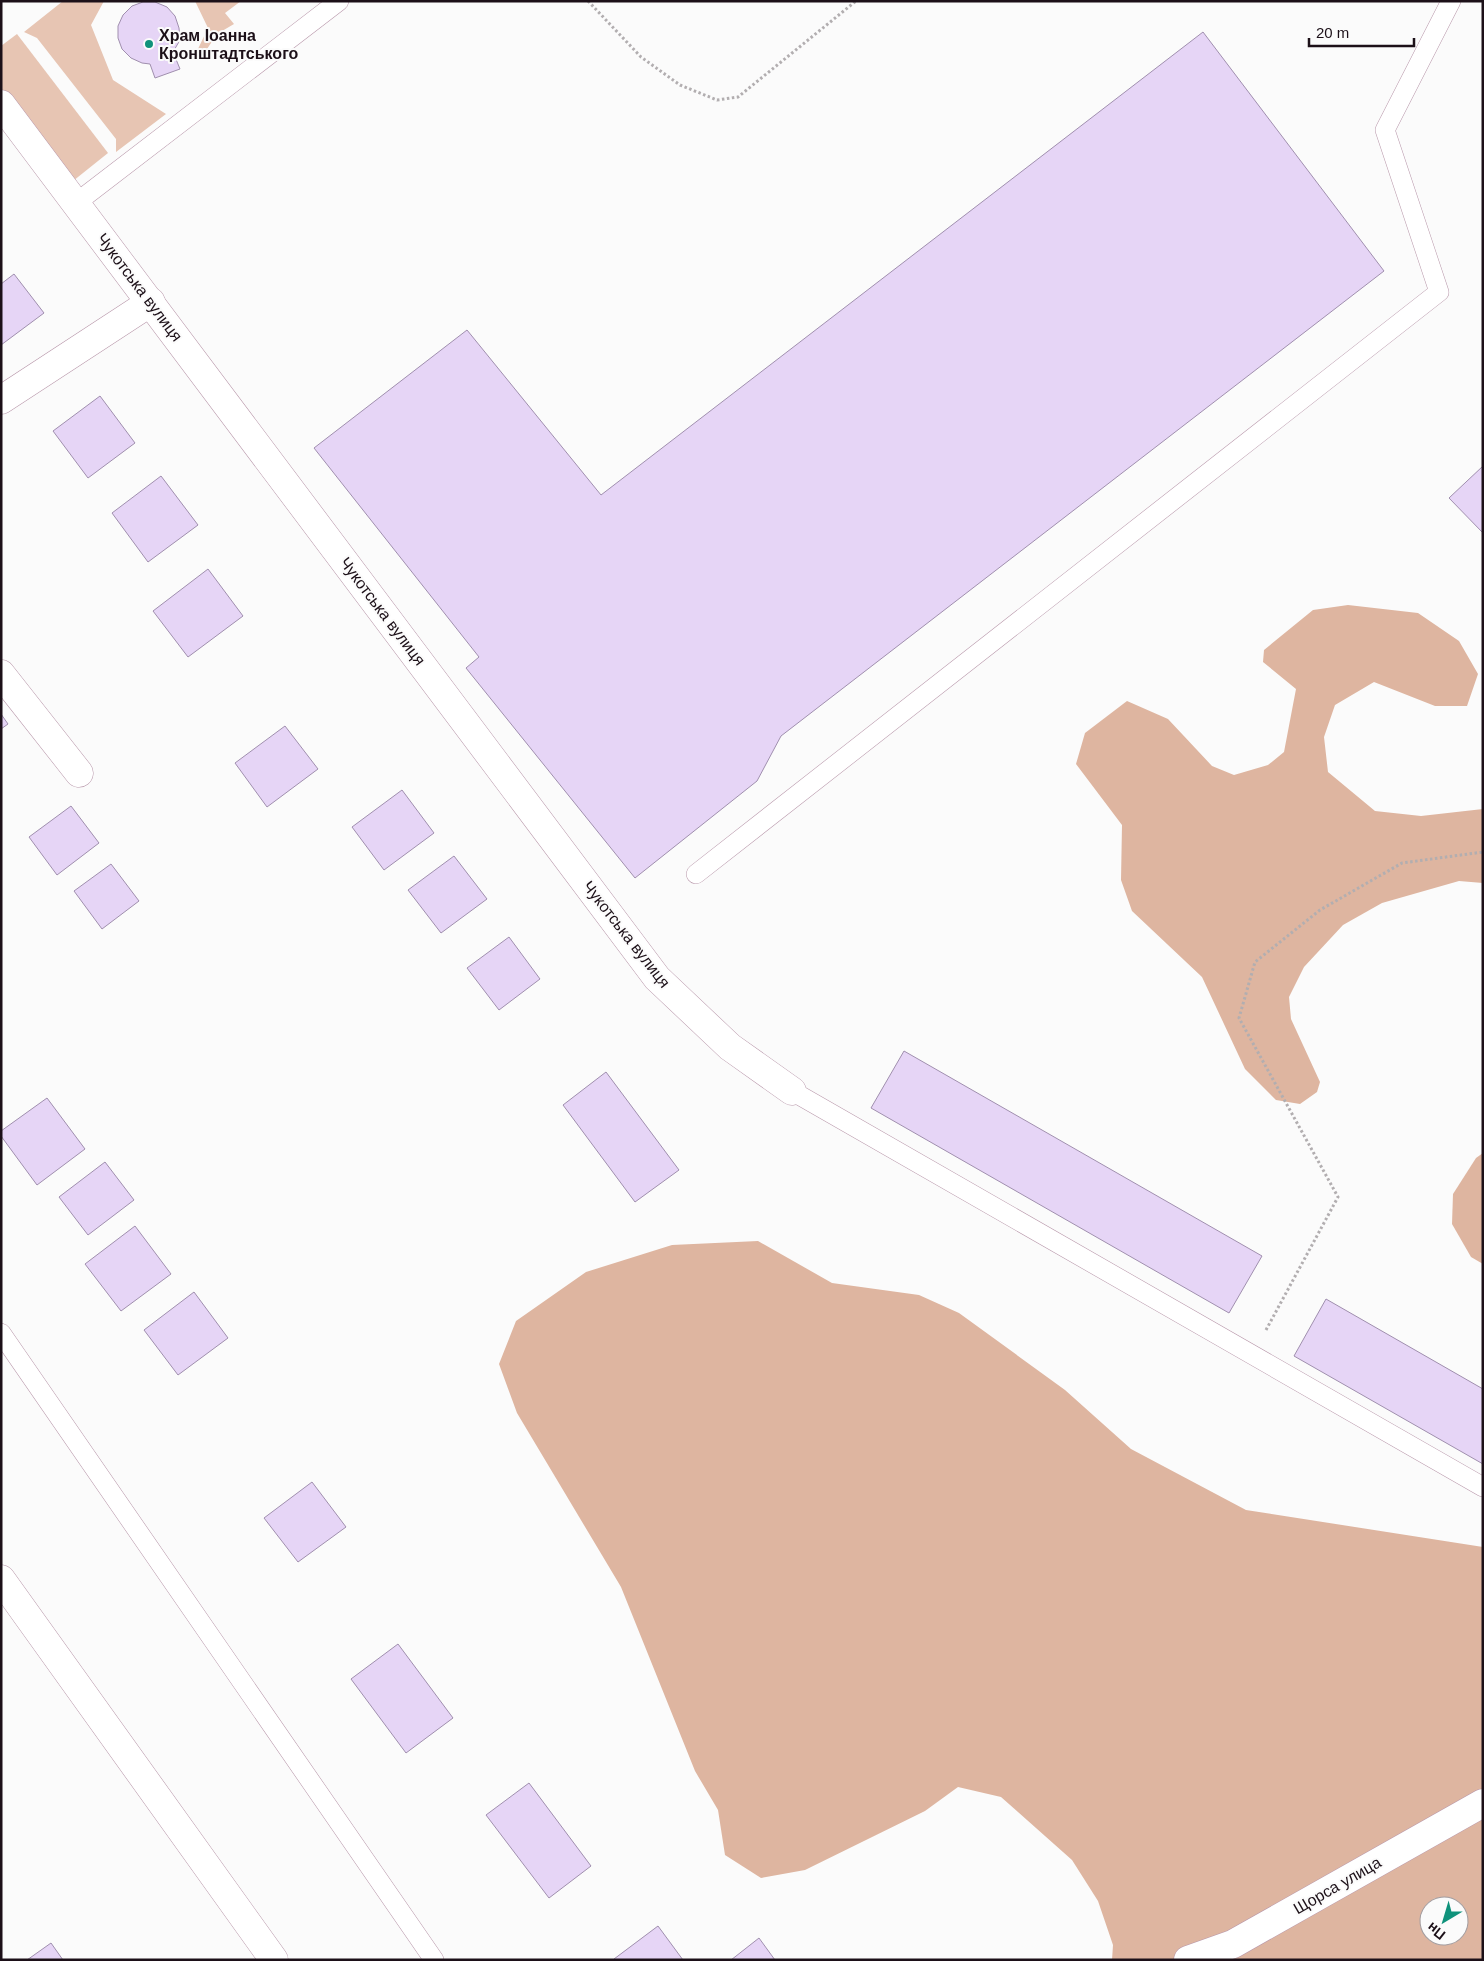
<svg xmlns="http://www.w3.org/2000/svg" width="1484" height="1961" font-family="Arial,sans-serif">
  <rect width="100%" height="100%" fill="#fbfbfb"/>
  <g fill="#e7c5b3">
    <polygon points="63,1 104,1 91,25 113,80 166,114 116,152 116,139 37,38 24,32"/>
    <polygon points="195,1 241,1 225,13 234,24 217,34 205,52 197,51 208,28"/>
    <polygon points="17,34 108,153 73,181 1,92 1,46"/>
  </g>
  <g fill="#deb5a0" fill-rule="evenodd">
    <polygon points="1348,605 1418,613 1459,641 1478,674 1467,706 1435,706 1374,682 1335,705 1324,737 1328,772 1375,811 1421,816 1483,809 1483,883 1459,881 1382,903 1343,925 1304,967 1289,997 1291,1019 1320,1082 1317,1092 1300,1104 1276,1100 1245,1069 1202,977 1132,911 1121,880 1122,825 1076,764 1085,733 1127,701 1168,719 1212,766 1234,775 1268,765 1284,752 1296,689 1263,662 1264,650 1313,610"/>
    <polygon points="1483,1153 1483,1264 1471,1257 1452,1224 1453,1194 1476,1158"/>
    <path d="M758,1241L832,1283L919,1295L959,1313L1065,1390L1131,1449L1246,1510L1483,1547V1960H1112L1113,1945L1098,1901L1072,1860L1001,1797L958,1787L925,1811L805,1870L761,1878L725,1855L718,1810L695,1771L621,1587L517,1413L499,1364L516,1321L586,1272L672,1245ZM1429,1906H1459V1936H1429Z"/>
  </g>
  <g fill="#e6d5f6" stroke="#a08fae">
    <polygon points="143,2 155,2 167,7 175,16 179,28 180,40 173,52 180,69 155,78 150,64 142,63 131,58 122,49 118,38 118,26 123,15 132,6"/>
    <polygon points="1203,32 1384,271 781,736 757,781 635,878 466,668 479,657 314,448 467,330 601,495"/>
    <polygon points="14,274 44,313 1,345 1,284"/>
    <polygon points="100,396 135,443 88,478 53,431"/>
    <polygon points="1483,466 1483,533 1449,498"/>
    <polygon points="161,476 198,525 148,562 112,513"/>
    <polygon points="208,569 243,616 188,657 153,611"/>
    <polygon points="1,714 8,724 1,729"/>
    <polygon points="285,726 318,769 267,807 235,763"/>
    <polygon points="402,790 434,833 384,870 352,827"/>
    <polygon points="71,806 99,843 57,875 29,837"/>
    <polygon points="454,856 487,899 441,933 408,890"/>
    <polygon points="111,864 139,901 102,929 74,891"/>
    <polygon points="509,937 540,979 499,1010 467,968"/>
    <polygon points="904,1051 1262,1256 1229,1313 871,1108"/>
    <polygon points="606,1072 679,1170 635,1202 563,1105"/>
    <polygon points="47,1098 85,1149 37,1185 1,1136 1,1131"/>
    <polygon points="105,1162 134,1200 88,1235 59,1197"/>
    <polygon points="135,1226 171,1274 121,1311 85,1264"/>
    <polygon points="194,1292 228,1338 178,1375 144,1330"/>
    <polygon points="1326,1299 1483,1389 1483,1464 1294,1356"/>
    <polygon points="312,1482 346,1527 298,1562 264,1518"/>
    <polygon points="398,1644 453,1718 406,1753 351,1679"/>
    <polygon points="529,1783 591,1866 549,1898 486,1815"/>
    <polygon points="658,1926 683,1960 614,1960 614,1959"/>
    <polygon points="759,1938 775,1960 731,1960"/>
    <polygon points="51,1943 63,1960 27,1960"/>
  </g>
  <g fill="none" stroke-linecap="round" stroke-linejoin="round">
    <defs>
      <g id="service">
        <polyline points="76,203 339,1"/>
        <polyline points="696,874 1439,292 1385,130 1451,1"/>
        <polyline points="792,1091 1483,1487"/>
        <polyline points="1,1333 434,1960"/>
      </g>
      <g id="minor">
        <polyline points="1,104 657,978 730,1047 792,1091"/>
        <polyline points="1,400 151,302"/>
        <polyline points="1,674 79,773"/>
        <polyline points="1,1579 274,1960"/>
        <polyline points="1188,1960 1233,1944 1483,1803"/>
      </g>
    </defs>
    <use href="#service" stroke="#b897aa" stroke-width="20"/>
    <use href="#minor" stroke="#b897aa" stroke-width="29"/>
    <g stroke="#b2aeb0" stroke-width="3" stroke-dasharray="2.5 2.5" stroke-linecap="butt">
      <polyline points="588,1 641,57 680,85 717,100 738,97 856,1"/>
      <polyline points="1266,1330 1338,1197 1239,1018 1255,962 1320,910 1402,863 1483,852"/>
    </g>
    <use href="#service" stroke="#fff" stroke-width="19"/>
    <use href="#minor" stroke="#fff" stroke-width="28"/>
  </g>
  <circle fill="#0f927b" stroke="#fbfbfb" stroke-width="2" cx="149" cy="44" r="5"/>
  <g text-anchor="middle" stroke-width="4" stroke-linejoin="round" paint-order="stroke">
    <g font-size="16" font-weight="bold" fill="#1c1018" stroke="#fbfbfb" text-anchor="start">
      <text x="159" y="41">Храм Іоанна<tspan x="159" dy="18">Кронштадтського</tspan></text>
    </g>
    <g font-size="16" fill="#1c1018" stroke="#fbfbfb">
      <text transform="translate(140 287) rotate(53)" y="6">Чукотська вулиця</text>
      <text transform="translate(383 611) rotate(53)" y="6">Чукотська вулиця</text>
      <text transform="translate(627 934) rotate(52)" y="6">Чукотська вулиця</text>
      <text transform="translate(1337 1885) rotate(-30)" y="6">Щорса улица</text>
    </g>
  </g>
  <rect width="1484" height="1961" fill="none" stroke="#1c1018" stroke-width="5"/>
  <g transform="translate(1444 1921) rotate(218)"><circle r="24" fill="#fbfbfb" stroke="#a29da0"/>
  <path d="M0-4L9 19L0 12L-9 19Z" fill="#0f927b"/>
  <text y="-8" font-size="14" font-weight="bold" text-anchor="middle" fill="#1c1018">Пн</text>
  </g>
  <path d="M1309 38v8h105v-8" fill="none" stroke="#1c1018" stroke-width="2.5"/>
  <text x="1316" y="38" font-size="15" fill="#1c1018" stroke="#fbfbfb" stroke-width="4" paint-order="stroke">20 m</text>
</svg>
